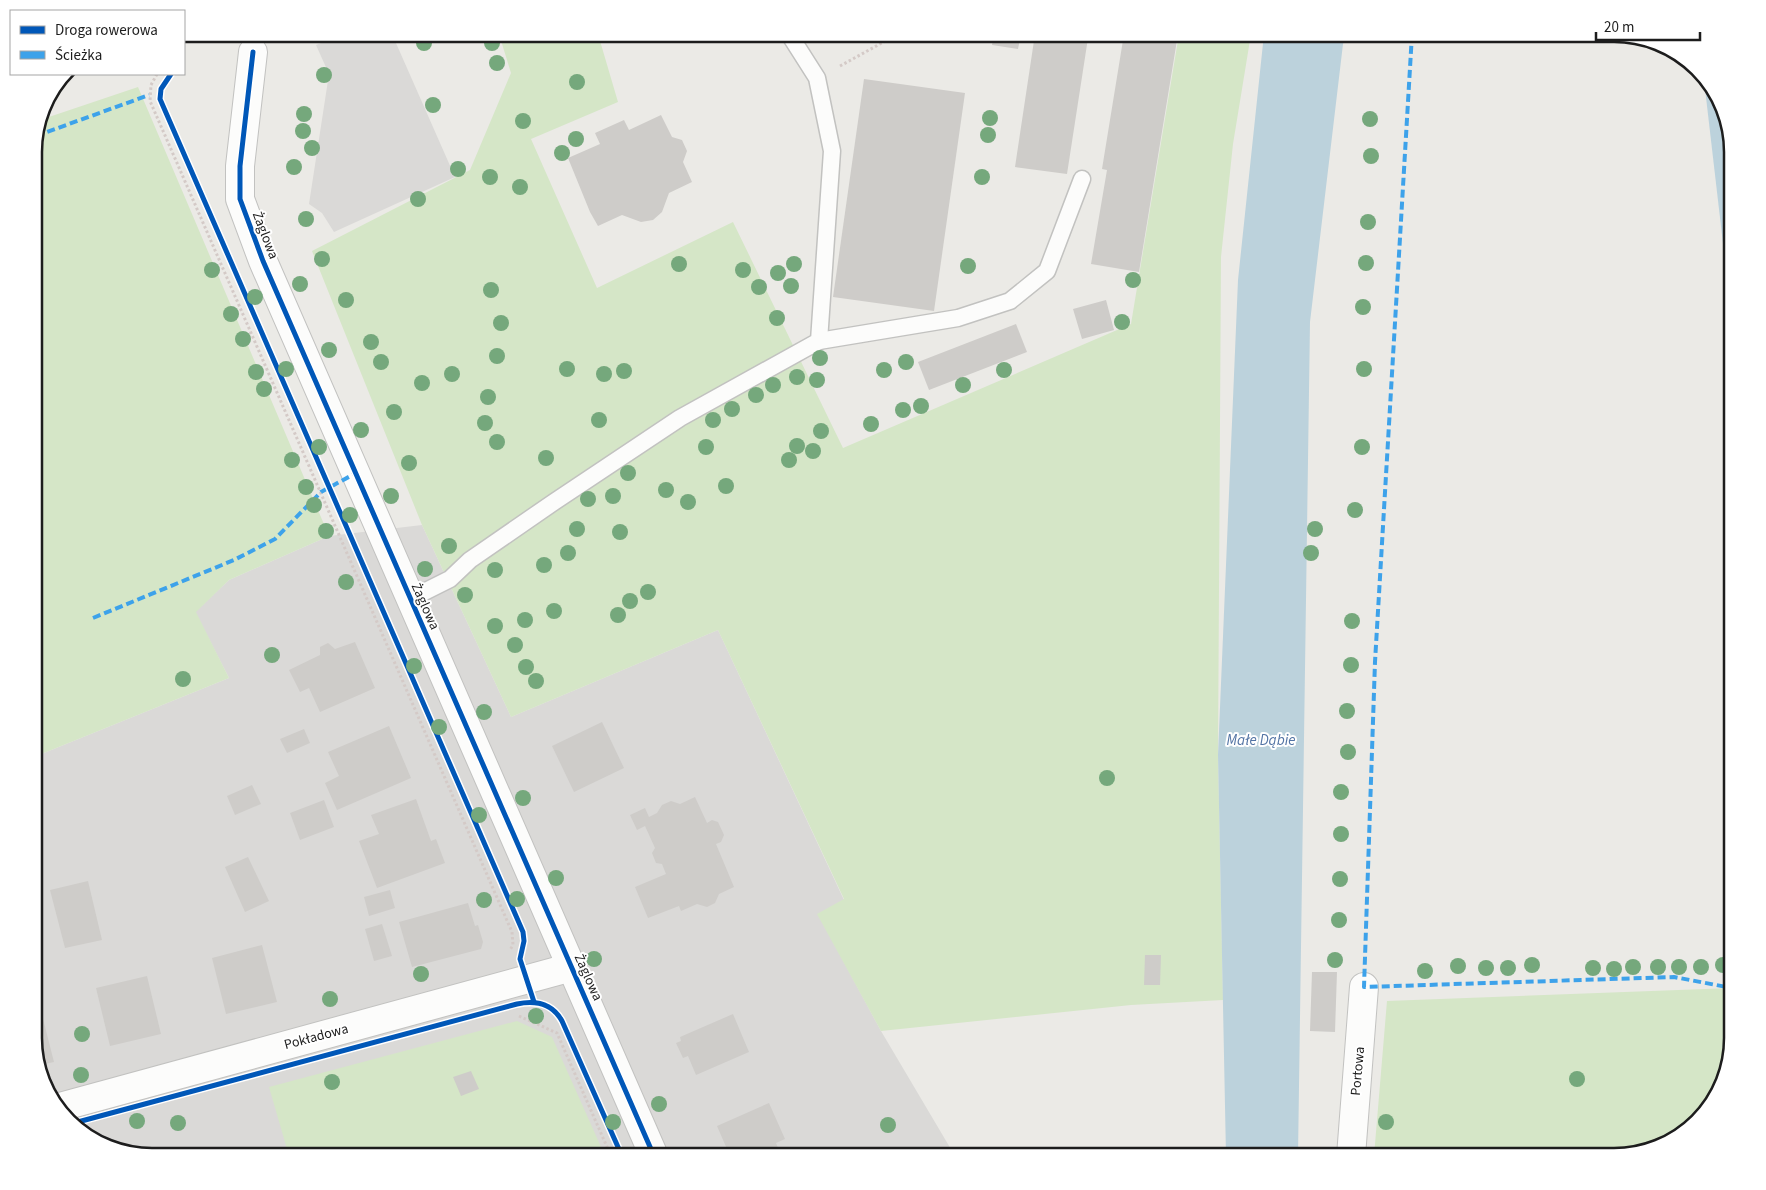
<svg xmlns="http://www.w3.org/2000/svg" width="1766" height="1190" font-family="'Source Sans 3',sans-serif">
  <rect width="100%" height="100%" fill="#ebeae6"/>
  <g fill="#dad9d7">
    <polygon points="344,34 392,34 455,177 334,232 322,213 309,204 329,74 316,45"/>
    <polygon points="422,525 511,717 718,630 844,900 818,914 881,1031 955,1156 153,1156 87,1136 50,1096 34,1045 34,757 229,678 195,612 229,580 329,536"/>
  </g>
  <g fill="#d5e6c7">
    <polygon points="499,34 598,34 618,102 531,139 597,288 733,222 843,448 1131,324 1179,34 1251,34 1233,144 1221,257 1218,755 1223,1000 1131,1005 881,1031 817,914 844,899 718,630 511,717 422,525 312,251 470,170 511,73"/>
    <polygon points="138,87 329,536 229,580 196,612 229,678 34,757 34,145 40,120"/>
    <polygon points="1732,988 1732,1037 1712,1103 1666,1144 1613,1156 1374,1156 1387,1001"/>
    <polygon points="517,1021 552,1037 605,1156 289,1156 269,1087"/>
  </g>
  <g fill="#bcd2dc">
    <polygon points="1264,34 1347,34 1343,44 1310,322 1298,1156 1226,1156 1218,755 1238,280"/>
    <polygon points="1704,80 1716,94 1732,153 1732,321"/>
  </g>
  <g fill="#ceccc9">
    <polygon points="994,34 1021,34 1018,49 992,45"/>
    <polygon points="1035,34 1062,34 1088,38 1067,174 1015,167"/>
    <polygon points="1124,34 1178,34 1139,272 1091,264 1107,170 1102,169"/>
    <polygon points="864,79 965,93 934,311 833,297"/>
    <polygon points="661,115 672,137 682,140 687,151 683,162 692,182 669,193 662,212 653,220 641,222 622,215 598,226 590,212 568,158 600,144 595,133 624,120 629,130"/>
    <polygon points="1106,300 1114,330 1082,339 1073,309"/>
    <polygon points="1016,324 1027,352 929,390 918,362"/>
    <polygon points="355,642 375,688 320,712 309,688 300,692 289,670 320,655 320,647 328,643 335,649"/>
    <polygon points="602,722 624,768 574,792 552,746"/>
    <polygon points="389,726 411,778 337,810 325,783 339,776 328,752"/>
    <polygon points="304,729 310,743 287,753 280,739"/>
    <polygon points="252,785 261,804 235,815 227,796"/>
    <polygon points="695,797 707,823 712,820 718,822 724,835 721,842 716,844 734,887 719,894 715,903 707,907 697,904 681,911 679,906 648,918 635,887 666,874 662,864 656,863 652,853 655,848 645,826 637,830 630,815 645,808 649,817 657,813 662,805 671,801 680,804"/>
    <polygon points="416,799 431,841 436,839 445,863 377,888 359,841 379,834 371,815"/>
    <polygon points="324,800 334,827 300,840 290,813"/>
    <polygon points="248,857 269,901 245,912 225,867"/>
    <polygon points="88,881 102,940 65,948 50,890"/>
    <polygon points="390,890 395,908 369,916 364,897"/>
    <polygon points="468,903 475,926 478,925 483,942 481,949 412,967 399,922"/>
    <polygon points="382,924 392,956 374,961 365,929"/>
    <polygon points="262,945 277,1002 226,1014 212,958"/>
    <polygon points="1145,955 1161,955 1160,985 1144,985"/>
    <polygon points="1312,972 1337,972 1335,1032 1310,1031"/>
    <polygon points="147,976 161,1034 110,1046 96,988"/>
    <polygon points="39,1003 54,1062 40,1065 34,1045 34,1005"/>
    <polygon points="733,1014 749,1052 696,1075 688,1056 683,1058 676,1043 681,1041 680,1037"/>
    <polygon points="471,1071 479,1089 461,1096 453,1077"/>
    <polygon points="769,1103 785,1139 776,1143 781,1155 730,1156 717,1126"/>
  </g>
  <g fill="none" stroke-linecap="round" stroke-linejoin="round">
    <defs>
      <g id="lane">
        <polyline points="819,341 958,318 1010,301 1047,271 1082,179"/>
        <polyline points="410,599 450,579 470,560 554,502 680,418 819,341 832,151 817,78 789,34"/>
      </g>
      <g id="street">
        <polyline points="253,52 240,166 240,199 263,261 654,1156"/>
        <polyline points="60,1107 572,967"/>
        <polyline points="1351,1156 1364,987"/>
      </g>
    </defs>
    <use href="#lane" stroke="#c2c2c0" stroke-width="19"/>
    <use href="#street" stroke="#c2c2c0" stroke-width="30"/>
    <g stroke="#d4cac7" stroke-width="3" stroke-dasharray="2.5 2.5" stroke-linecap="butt">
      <polyline points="840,66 898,34"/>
      <polyline points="157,74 151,85 150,101 512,932 513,945 510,950"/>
      <polyline points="519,1016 557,1033 611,1156"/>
    </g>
    <use href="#lane" stroke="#fcfcfb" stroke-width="16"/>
    <use href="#street" stroke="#fcfcfb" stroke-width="28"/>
    <g stroke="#3da2ea" stroke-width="4" stroke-dasharray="8 4" stroke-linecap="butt">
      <polyline points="1412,34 1375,662 1364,987 1674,977 1732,988"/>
      <polyline points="36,136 149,95"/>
      <polyline points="93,618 234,560 275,539 321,492 356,473"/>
    </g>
    <defs>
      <g id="cycleway">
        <polyline points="253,52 240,166 240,199 263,261 654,1156"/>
        <polyline points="171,74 161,89 160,99 523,932 524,941 520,959 534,1002"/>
        <path d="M74,1123L517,1004C536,1000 552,1003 562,1021L622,1156"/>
      </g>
    </defs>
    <use href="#cycleway" stroke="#fff" stroke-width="8"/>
    <use href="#cycleway" stroke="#0057b8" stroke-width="5"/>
  </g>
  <g fill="#75a87c">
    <circle cx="424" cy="43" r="8"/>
    <circle cx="492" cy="43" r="8"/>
    <circle cx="497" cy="63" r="8"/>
    <circle cx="324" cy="75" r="8"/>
    <circle cx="577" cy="82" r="8"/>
    <circle cx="433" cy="105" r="8"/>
    <circle cx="304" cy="114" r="8"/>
    <circle cx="990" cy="118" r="8"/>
    <circle cx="1370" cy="119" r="8"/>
    <circle cx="523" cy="121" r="8"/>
    <circle cx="303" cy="131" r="8"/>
    <circle cx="988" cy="135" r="8"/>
    <circle cx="576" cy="139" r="8"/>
    <circle cx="312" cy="148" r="8"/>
    <circle cx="562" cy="153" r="8"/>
    <circle cx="1371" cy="156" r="8"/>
    <circle cx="294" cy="167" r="8"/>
    <circle cx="458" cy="169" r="8"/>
    <circle cx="490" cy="177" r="8"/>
    <circle cx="982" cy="177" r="8"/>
    <circle cx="520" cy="187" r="8"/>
    <circle cx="418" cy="199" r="8"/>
    <circle cx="306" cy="219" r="8"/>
    <circle cx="1368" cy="222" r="8"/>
    <circle cx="322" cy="259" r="8"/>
    <circle cx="1366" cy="263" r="8"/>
    <circle cx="679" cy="264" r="8"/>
    <circle cx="794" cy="264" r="8"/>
    <circle cx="968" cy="266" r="8"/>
    <circle cx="212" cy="270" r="8"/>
    <circle cx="743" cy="270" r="8"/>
    <circle cx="778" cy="273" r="8"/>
    <circle cx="1133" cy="280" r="8"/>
    <circle cx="300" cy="284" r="8"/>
    <circle cx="791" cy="286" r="8"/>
    <circle cx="759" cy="287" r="8"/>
    <circle cx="491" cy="290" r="8"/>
    <circle cx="255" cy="297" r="8"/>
    <circle cx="346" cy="300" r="8"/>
    <circle cx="1363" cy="307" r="8"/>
    <circle cx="231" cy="314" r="8"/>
    <circle cx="777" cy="318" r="8"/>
    <circle cx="1122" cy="322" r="8"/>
    <circle cx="501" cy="323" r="8"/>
    <circle cx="243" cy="339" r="8"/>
    <circle cx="371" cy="342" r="8"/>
    <circle cx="329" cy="350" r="8"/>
    <circle cx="497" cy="356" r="8"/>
    <circle cx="820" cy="358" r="8"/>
    <circle cx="381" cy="362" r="8"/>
    <circle cx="906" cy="362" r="8"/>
    <circle cx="286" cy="369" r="8"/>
    <circle cx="567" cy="369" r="8"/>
    <circle cx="1364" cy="369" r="8"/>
    <circle cx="884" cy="370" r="8"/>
    <circle cx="1004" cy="370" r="8"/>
    <circle cx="624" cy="371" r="8"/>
    <circle cx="256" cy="372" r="8"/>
    <circle cx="452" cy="374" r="8"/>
    <circle cx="604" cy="374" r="8"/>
    <circle cx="797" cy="377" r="8"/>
    <circle cx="817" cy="380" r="8"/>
    <circle cx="422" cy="383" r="8"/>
    <circle cx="773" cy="385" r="8"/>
    <circle cx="963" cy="385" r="8"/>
    <circle cx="264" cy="389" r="8"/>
    <circle cx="756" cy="395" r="8"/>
    <circle cx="488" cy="397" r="8"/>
    <circle cx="921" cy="406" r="8"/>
    <circle cx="732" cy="409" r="8"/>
    <circle cx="903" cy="410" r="8"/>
    <circle cx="394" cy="412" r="8"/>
    <circle cx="599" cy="420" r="8"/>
    <circle cx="713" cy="420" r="8"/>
    <circle cx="485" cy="423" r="8"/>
    <circle cx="871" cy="424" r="8"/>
    <circle cx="361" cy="430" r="8"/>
    <circle cx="821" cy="431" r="8"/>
    <circle cx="497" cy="442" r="8"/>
    <circle cx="797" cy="446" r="8"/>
    <circle cx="319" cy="447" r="8"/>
    <circle cx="706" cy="447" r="8"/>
    <circle cx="1362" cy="447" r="8"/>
    <circle cx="813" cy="451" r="8"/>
    <circle cx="546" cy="458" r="8"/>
    <circle cx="292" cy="460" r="8"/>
    <circle cx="789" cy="460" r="8"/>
    <circle cx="409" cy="463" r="8"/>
    <circle cx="628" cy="473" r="8"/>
    <circle cx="726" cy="486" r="8"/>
    <circle cx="306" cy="487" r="8"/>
    <circle cx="666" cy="490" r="8"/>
    <circle cx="391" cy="496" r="8"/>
    <circle cx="613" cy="496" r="8"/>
    <circle cx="588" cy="499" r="8"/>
    <circle cx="688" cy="502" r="8"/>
    <circle cx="314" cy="505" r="8"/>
    <circle cx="1355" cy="510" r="8"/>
    <circle cx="350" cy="515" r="8"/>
    <circle cx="577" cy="529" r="8"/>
    <circle cx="1315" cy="529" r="8"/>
    <circle cx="326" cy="531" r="8"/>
    <circle cx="620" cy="532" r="8"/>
    <circle cx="449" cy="546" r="8"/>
    <circle cx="568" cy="553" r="8"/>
    <circle cx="1311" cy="553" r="8"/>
    <circle cx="544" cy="565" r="8"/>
    <circle cx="425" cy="569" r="8"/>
    <circle cx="495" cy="570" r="8"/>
    <circle cx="346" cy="582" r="8"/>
    <circle cx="648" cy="592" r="8"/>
    <circle cx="465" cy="595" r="8"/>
    <circle cx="630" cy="601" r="8"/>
    <circle cx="554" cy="611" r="8"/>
    <circle cx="618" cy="615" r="8"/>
    <circle cx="525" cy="620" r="8"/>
    <circle cx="1352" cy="621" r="8"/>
    <circle cx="495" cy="626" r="8"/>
    <circle cx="515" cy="645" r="8"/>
    <circle cx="272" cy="655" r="8"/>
    <circle cx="1351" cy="665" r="8"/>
    <circle cx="414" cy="666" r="8"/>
    <circle cx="526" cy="667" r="8"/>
    <circle cx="183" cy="679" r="8"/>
    <circle cx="536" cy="681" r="8"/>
    <circle cx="1347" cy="711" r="8"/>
    <circle cx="484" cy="712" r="8"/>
    <circle cx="439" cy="727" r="8"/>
    <circle cx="1348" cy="752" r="8"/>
    <circle cx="1107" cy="778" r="8"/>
    <circle cx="1341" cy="792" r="8"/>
    <circle cx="523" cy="798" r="8"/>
    <circle cx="479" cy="815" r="8"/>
    <circle cx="1341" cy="834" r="8"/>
    <circle cx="556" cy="878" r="8"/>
    <circle cx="1340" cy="879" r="8"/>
    <circle cx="517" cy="899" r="8"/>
    <circle cx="484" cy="900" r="8"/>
    <circle cx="1339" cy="920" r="8"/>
    <circle cx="594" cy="959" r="8"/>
    <circle cx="1335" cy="960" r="8"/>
    <circle cx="1532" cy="965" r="8"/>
    <circle cx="1723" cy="965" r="8"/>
    <circle cx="1458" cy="966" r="8"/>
    <circle cx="1633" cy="967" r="8"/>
    <circle cx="1658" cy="967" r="8"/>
    <circle cx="1679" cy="967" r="8"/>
    <circle cx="1701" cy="967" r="8"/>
    <circle cx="1486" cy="968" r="8"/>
    <circle cx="1508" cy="968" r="8"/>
    <circle cx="1593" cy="968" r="8"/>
    <circle cx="1614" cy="969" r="8"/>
    <circle cx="1425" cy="971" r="8"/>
    <circle cx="421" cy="974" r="8"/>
    <circle cx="330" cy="999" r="8"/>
    <circle cx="536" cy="1016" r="8"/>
    <circle cx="82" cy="1034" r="8"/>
    <circle cx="81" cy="1075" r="8"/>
    <circle cx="1577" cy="1079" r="8"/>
    <circle cx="332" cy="1082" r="8"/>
    <circle cx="659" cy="1104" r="8"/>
    <circle cx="137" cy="1121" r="8"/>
    <circle cx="613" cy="1122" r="8"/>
    <circle cx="1386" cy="1122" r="8"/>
    <circle cx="178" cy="1123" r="8"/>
    <circle cx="888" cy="1125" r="8"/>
  </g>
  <g text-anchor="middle" stroke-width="4" stroke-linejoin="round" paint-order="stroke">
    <g font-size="14" fill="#1d1d1d" stroke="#fff">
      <text transform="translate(266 235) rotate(69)" y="5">Żaglowa</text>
      <text transform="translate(426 606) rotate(66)" y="5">Żaglowa</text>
      <text transform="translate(589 977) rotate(66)" y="5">Żaglowa</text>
      <text transform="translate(316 1036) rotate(-15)" y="5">Pokładowa</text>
      <text transform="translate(1357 1071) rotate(-85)" y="5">Portowa</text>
    </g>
    <g font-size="15" font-style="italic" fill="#5273a4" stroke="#fff">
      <text x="1261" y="745">Małe Dąbie</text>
    </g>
  </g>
  <path d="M0 0H1766V1190H0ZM152 42H1614A110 110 0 0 1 1724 152V1038A110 110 0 0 1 1614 1148H152A110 110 0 0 1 42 1038V152A110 110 0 0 1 152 42Z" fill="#fff" fill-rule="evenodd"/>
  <path fill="none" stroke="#1d1d1d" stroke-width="2.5" d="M152 42H1614A110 110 0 0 1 1724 152V1038A110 110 0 0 1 1614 1148H152A110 110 0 0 1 42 1038V152A110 110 0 0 1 152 42Z"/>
  <rect x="10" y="10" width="175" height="65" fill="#ffffff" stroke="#a5a5a5"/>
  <rect x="20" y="26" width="25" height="8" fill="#0057b8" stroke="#a5a5a5"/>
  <text x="55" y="35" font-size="15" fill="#1d1d1d">Droga rowerowa</text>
  <rect x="20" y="51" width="25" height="8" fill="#3da2ea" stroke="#a5a5a5"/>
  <text x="55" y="60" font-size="15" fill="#1d1d1d">Ścieżka</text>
  <path d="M1596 32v8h104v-8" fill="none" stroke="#1d1d1d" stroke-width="2.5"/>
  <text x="1604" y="32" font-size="15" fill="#1d1d1d" stroke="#ffffff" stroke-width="4" paint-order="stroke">20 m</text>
</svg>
